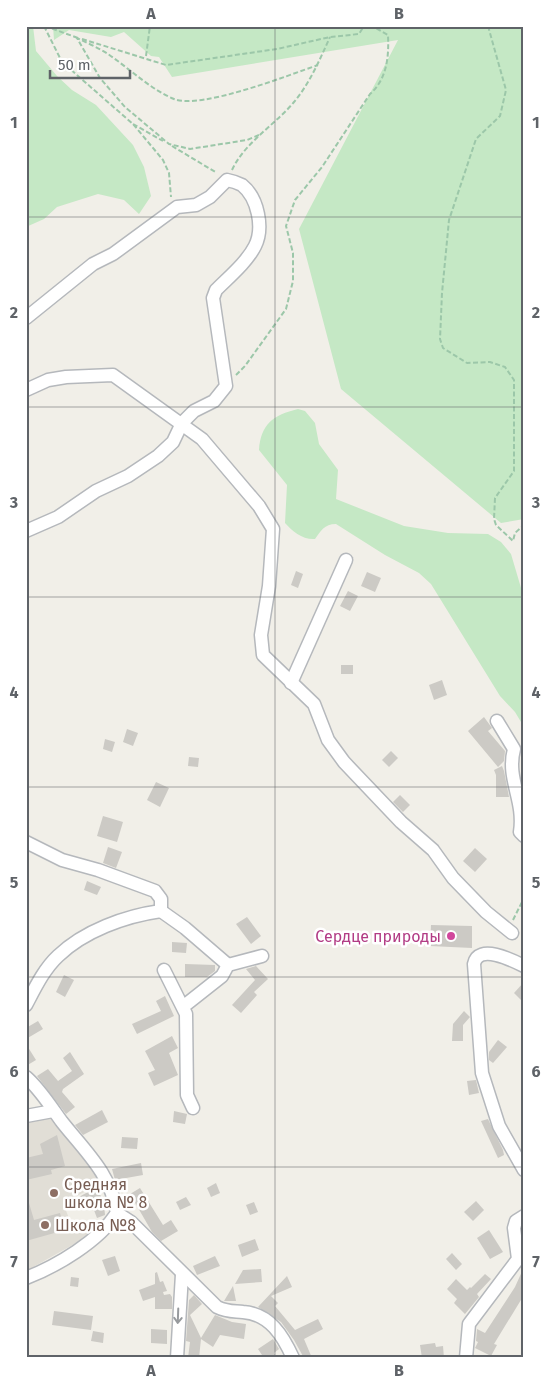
<svg xmlns="http://www.w3.org/2000/svg" width="550" height="1384" font-family="'Fira Sans',sans-serif">
  <rect width="100%" height="100%" fill="#f1efe8"/>
  <polygon fill="#e1ded6" points="53,1114 102,1183 63,1203 72,1226 86,1223 92,1234 26,1271 26,1120"/>
  <g fill="#c5e8c5">
    <polygon points="26,26 33,26 36,51 57,76 72,90 96,105 133,145 144,167 151,196 139,214 124,200 98,194 57,207 44,219 26,227"/>
    <polygon points="53,26 524,26 524,519 501,523 341,389 299,229 398,40 172,77 159,57 151,56 124,32 111,37 69,30 54,40"/>
    <path d="M298,409L305,411L315,423L319,444L338,470L336,499L404,526L448,533L488,534L501,542L511,554L524,598V727L515,712L500,696L431,584L419,573L385,555L336,524C324,524 321,531 315,539C303,540 292,531 285,523L287,485L259,450C261,424 273,415 298,409Z"/>
  </g>
  <g fill="#cccac5">
    <polygon points="296,571 303,574 298,588 291,585"/>
    <polygon points="367,572 381,578 375,592 361,586"/>
    <polygon points="348,591 358,596 350,611 340,606"/>
    <rect x="341" y="665" width="12" height="9"/>
    <polygon points="442,680 447,695 434,700 429,685"/>
    <polygon points="484,717 492,728 488,731 505,751 504,761 498,767 468,731"/>
    <polygon points="127,729 138,733 133,746 123,742"/>
    <polygon points="105,739 115,742 112,752 103,749"/>
    <polygon points="391,751 398,758 389,767 382,760"/>
    <polygon points="189,757 199,758 198,767 188,766"/>
    <polygon points="502,766 504,771 509,797 496,797 496,775 494,770"/>
    <polygon points="156,782 169,788 160,807 147,800"/>
    <polygon points="400,795 410,805 403,812 393,802"/>
    <polygon points="103,816 123,822 117,842 97,836"/>
    <polygon points="108,847 122,852 116,868 103,863"/>
    <polygon points="475,848 487,859 475,872 463,861"/>
    <polygon points="87,881 101,887 97,895 84,890"/>
    <polygon points="247,917 261,936 251,944 236,924"/>
    <polygon points="431,925 472,926 472,948 430,946"/>
    <polygon points="172,942 187,943 186,953 172,952"/>
    <polygon points="185,964 215,965 215,971 207,977 185,977"/>
    <polygon points="256,966 268,979 254,992 257,995 241,1013 232,1005 255,980 246,969"/>
    <polygon points="64,975 74,980 65,997 56,992"/>
    <polygon points="524,982 524,1003 514,993"/>
    <polygon points="165,996 174,1016 137,1034 132,1024 161,1011 156,1001"/>
    <polygon points="464,1011 470,1017 463,1025 463,1041 452,1041 453,1024"/>
    <polygon points="38,1021 43,1029 26,1039 26,1028"/>
    <polygon points="172,1036 178,1048 169,1053 178,1075 154,1086 148,1073 155,1070 145,1051"/>
    <polygon points="498,1040 507,1047 493,1063 489,1060 489,1052"/>
    <polygon points="26,1044 36,1060 26,1066"/>
    <polygon points="70,1052 84,1074 63,1089 62,1092 75,1107 66,1114 37,1076 48,1069 58,1081 72,1071 63,1058"/>
    <polygon points="476,1080 479,1093 469,1095 467,1081"/>
    <polygon points="102,1110 108,1122 83,1135 75,1125"/>
    <polygon points="174,1111 187,1114 185,1124 173,1122"/>
    <polygon points="488,1119 503,1150 504,1155 498,1158 481,1121"/>
    <polygon points="57,1135 65,1166 51,1170 52,1174 26,1180 26,1158 43,1154 40,1144"/>
    <polygon points="122,1137 138,1138 137,1149 121,1148"/>
    <polygon points="141,1163 143,1175 115,1180 112,1169"/>
    <polygon points="216,1183 220,1193 211,1197 207,1188"/>
    <polygon points="97,1187 104,1204 105,1215 97,1218 92,1205 81,1209 77,1198"/>
    <polygon points="140,1188 163,1225 171,1220 178,1231 161,1241 152,1232 130,1194"/>
    <polygon points="186,1197 191,1205 180,1210 176,1202"/>
    <polygon points="476,1201 484,1210 473,1221 464,1212"/>
    <polygon points="254,1202 258,1212 250,1215 246,1205"/>
    <polygon points="26,1203 29,1203 34,1220 60,1213 65,1230 26,1241"/>
    <polygon points="489,1230 503,1252 490,1259 477,1238"/>
    <polygon points="255,1239 259,1250 242,1257 238,1245"/>
    <polygon points="452,1253 462,1264 456,1270 446,1259"/>
    <polygon points="115,1256 120,1271 108,1276 102,1260"/>
    <polygon points="215,1256 220,1266 197,1275 193,1266"/>
    <polygon points="524,1267 524,1295 494,1344 497,1345 491,1356 475,1348 478,1342 476,1341 477,1329 485,1333 515,1287"/>
    <polygon points="261,1269 262,1282 235,1284 243,1270"/>
    <polygon points="157,1272 160,1282 163,1281 167,1291 163,1292 164,1295 170,1294 172,1297 172,1309 155,1309 155,1297 143,1301 139,1290 155,1284 155,1273"/>
    <polygon points="485,1274 491,1279 477,1294 479,1297 465,1314 454,1303 457,1299 447,1289 456,1279 467,1290 470,1287 471,1288"/>
    <polygon points="287,1276 292,1287 271,1296 278,1303 275,1306 295,1330 318,1319 323,1329 304,1339 312,1358 304,1358 294,1340 281,1322 258,1307"/>
    <polygon points="71,1277 79,1278 78,1287 70,1286"/>
    <polygon points="233,1286 236,1301 224,1301"/>
    <polygon points="194,1295 202,1304 190,1315 201,1338 215,1315 232,1322 246,1324 244,1339 220,1335 213,1347 201,1339 199,1358 188,1358 190,1342 186,1341 189,1300"/>
    <polygon points="54,1311 93,1316 91,1330 52,1325"/>
    <polygon points="151,1329 167,1330 167,1344 151,1343"/>
    <polygon points="93,1331 104,1333 103,1343 91,1341"/>
    <polygon points="273,1339 279,1349 274,1353 277,1358 264,1358 258,1349"/>
    <polygon points="435,1343 436,1347 443,1346 444,1358 422,1358 420,1345"/>
  </g>
  <g fill="none" stroke-linecap="round" stroke-linejoin="round">
    <defs>
      <g id="minor">
        <path d="M26,318L93,264L113,254L177,207L196,205L210,197L227,180C232,181 238,183 242,185C258,198 264,228 255,246C247,262 229,277 216,290L213,298L226,386L214,401L194,411L182,423L173,442L158,456L128,476L96,491L58,517L26,531"/>
        <polyline points="26,390 48,380 66,377 113,375 202,439 259,506 273,529 269,586 261,635 263,655 314,704 328,740 344,762 401,822 433,850 453,878 486,912 512,933"/>
        <polyline points="291,683 346,560"/>
        <path d="M497,721L514,749C506,779 525,800 520,832L524,836"/>
        <polyline points="26,842 62,860 98,870 155,891 161,899 161,911"/>
        <polyline points="161,911 185,928 228,965"/>
        <path d="M524,966C512,960 478,943 474,964L482,1073L499,1126L524,1170"/>
        <polyline points="164,970 186,1014 187,1095 193,1108"/>
        <path d="M26,1005C35,988 44,969 58,956C84,931 125,916 161,911"/>
        <polyline points="184,1006 222,976 228,965 262,956"/>
        <path d="M26,1077C40,1089 51,1107 62,1122C85,1151 111,1174 117,1213C99,1241 57,1266 26,1278"/>
        <polyline points="26,1116 53,1111"/>
        <path d="M117,1213L131,1222L217,1307C227,1312 233,1311 243,1312C270,1314 283,1336 293,1358"/>
        <polyline points="177,1358 182,1274"/>
        <polyline points="466,1358 469,1324 518,1259 514,1228 516,1221 524,1216"/>
      </g>
    </defs>
    <use href="#minor" stroke="#b5b8bc" stroke-width="15"/>
    <g stroke="#9cc7a9" stroke-width="2" stroke-dasharray="5 2.5" stroke-linecap="butt">
      <polyline points="44,26 62,62 133,124 163,160 169,173 171,197"/>
      <polyline points="45,26 78,38"/>
      <polyline points="488,26 506,90 500,116 476,139 449,220 442,293 440,339 443,348 467,363 490,362 505,367 514,380 514,471 495,498 494,519 496,525 513,541 515,533 524,525"/>
      <polyline points="82,39 166,65 277,49 330,37 359,34 364,26"/>
      <polyline points="146,56 150,26"/>
      <polyline points="133,124 163,141"/>
      <path d="M259,135L247,140L190,149L169,144L125,107L100,78L77,38C87,43 99,48 108,54C130,69 150,89 174,99C200,110 289,75 318,65"/>
      <polyline points="172,146 217,173"/>
      <path d="M232,170C245,142 275,125 294,102C310,83 320,59 330,37"/>
      <path d="M236,375L245,366L286,309L293,281V253L286,226L295,200L322,167L370,94C387,79 389,57 388,35L372,26"/>
      <polyline points="513,920 524,898"/>
    </g>
    <use href="#minor" stroke="#fff" stroke-width="12"/>
  </g>
  <defs><path id="oneway-shaft" d="M-6 0H5M1.5-3L5.5 0L1.5 3" fill="none" stroke-width="1.6" stroke-linecap="round" stroke-linejoin="round" transform="scale(1.25)"/></defs>
  <use stroke="#979a9d" href="#oneway-shaft" transform="translate(178 1316) rotate(92)"/>
  <path fill="none" stroke="#5f6368" stroke-width="1" stroke-opacity="0.55" d="M275,26V1358M26,217H524M26,407H524M26,597H524M26,787H524M26,977H524M26,1167H524"/>
  <circle fill="#d1479c" stroke="#fff" stroke-width="2" cx="451" cy="936" r="5"/>
  <g fill="#8d6e63" stroke="#fff" stroke-width="2">
    <circle cx="54" cy="1193" r="5"/>
    <circle cx="45" cy="1225" r="5"/>
  </g>
  <g text-anchor="middle" stroke-width="5" stroke-linejoin="round" paint-order="stroke">
    <g font-size="16" fill="#b23c85" stroke="#fff" text-anchor="end">
      <text x="441" y="942">Сердце природы</text>
    </g>
    <g font-size="16" fill="#785e54" stroke="#fff" text-anchor="start">
      <text x="64" y="1190">Средняя<tspan x="64" dy="18">школа № 8</tspan></text>
      <text x="55" y="1231">Школа №8</text>
    </g>
  </g>
  <rect width="550" height="1384" fill="none" stroke="#ffffff" stroke-width="55"/>
  <path d="M50 70v8h80v-8" fill="none" stroke="#5f6368" stroke-width="2.5"/>
  <text x="58" y="70" font-size="15" fill="#5f6368" stroke="#ffffff" stroke-width="4" paint-order="stroke">50 m</text>
  <rect x="28" y="28" width="494" height="1328" fill="none" stroke="#5f6368" stroke-width="2"/>
  <g font-size="16" text-anchor="middle" font-weight="bold" fill="#5f6368">
    <text x="151" y="19">A</text>
    <text x="399" y="19">B</text>
    <text x="14" y="128">1</text>
    <text x="536" y="128">1</text>
    <text x="14" y="318">2</text>
    <text x="536" y="318">2</text>
    <text x="14" y="508">3</text>
    <text x="536" y="508">3</text>
    <text x="14" y="698">4</text>
    <text x="536" y="698">4</text>
    <text x="14" y="888">5</text>
    <text x="536" y="888">5</text>
    <text x="14" y="1077">6</text>
    <text x="536" y="1077">6</text>
    <text x="14" y="1267">7</text>
    <text x="536" y="1267">7</text>
    <text x="151" y="1376">A</text>
    <text x="399" y="1376">B</text>
  </g>
</svg>
